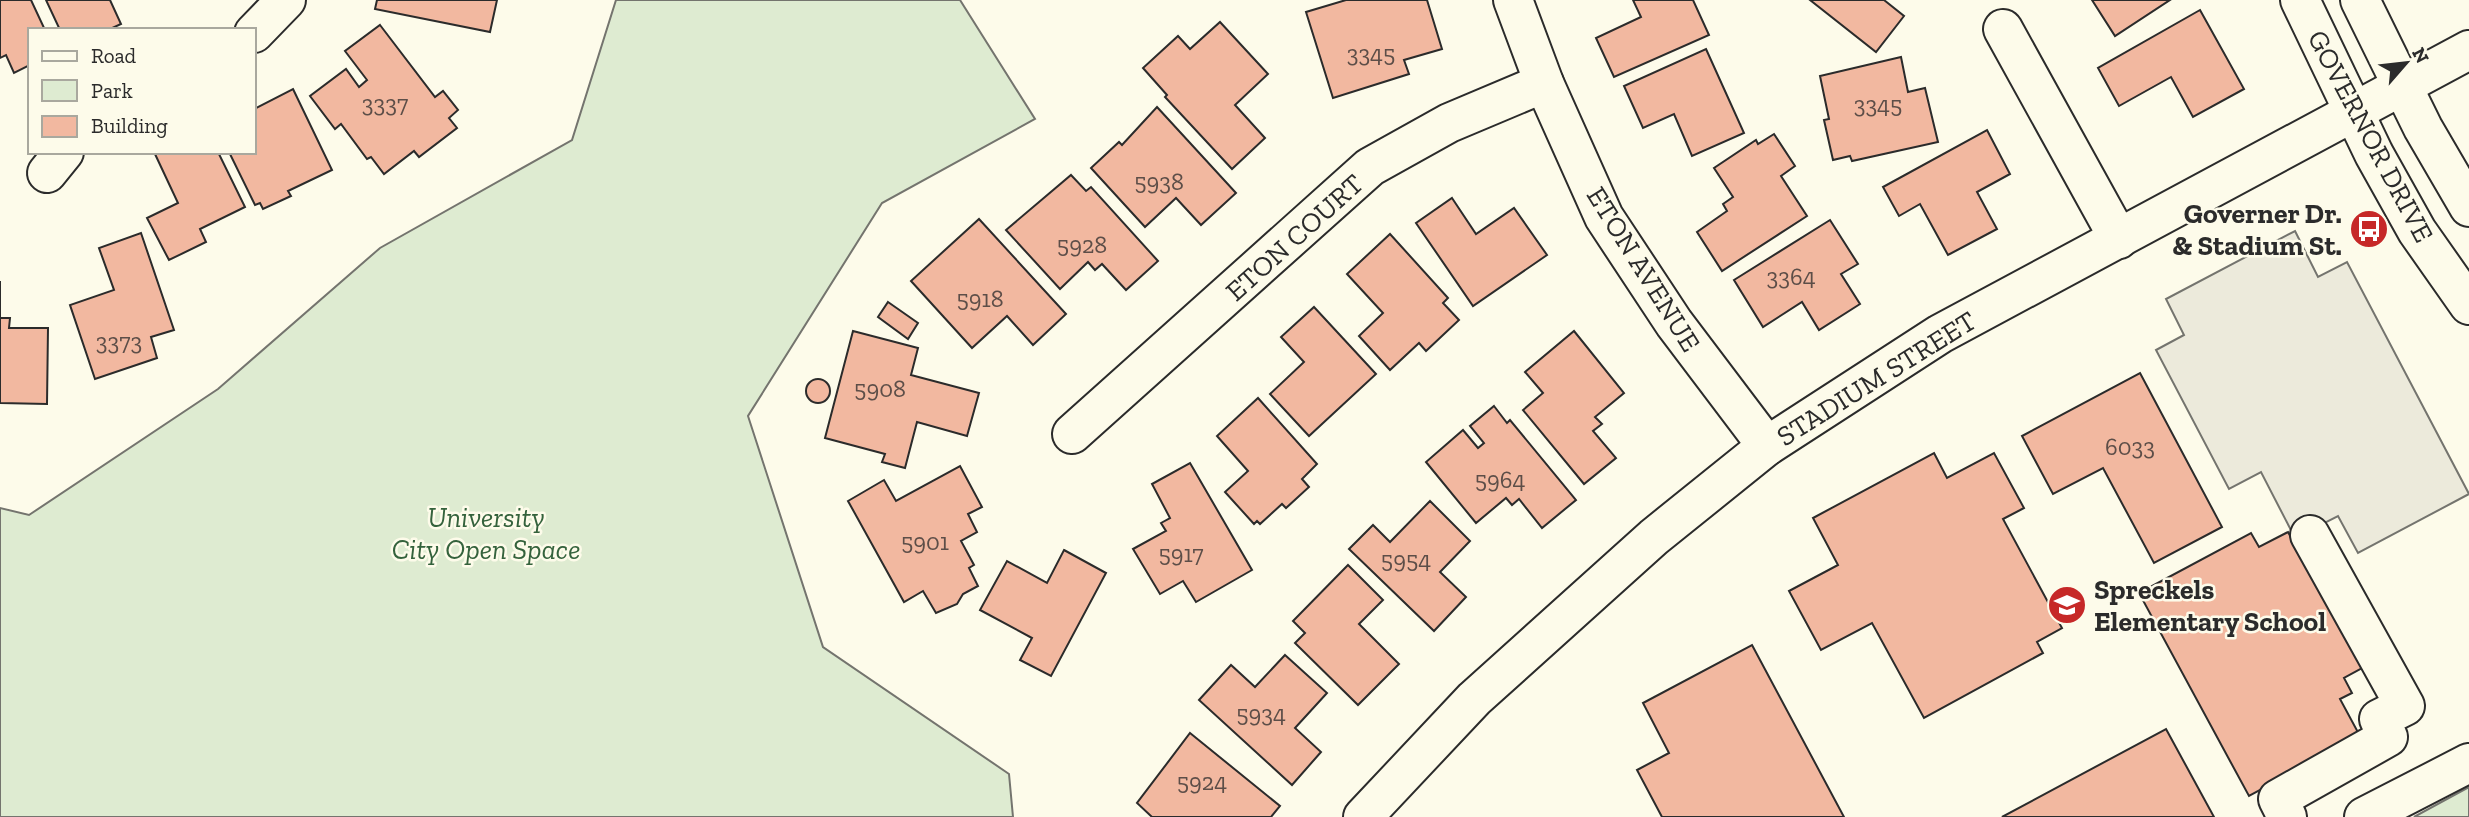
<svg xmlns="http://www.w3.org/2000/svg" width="2469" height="817" font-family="'Zilla Slab',serif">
  <rect width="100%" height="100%" fill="#fdfbea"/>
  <g fill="#deebd1" stroke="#74746e" stroke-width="2">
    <polygon points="616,0 960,0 1035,119 882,203 748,416 823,647 1009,774 1013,817 0,817 0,508 29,515 218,389 380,248 572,140"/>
    <polygon points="2469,787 2469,817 2414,817"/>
  </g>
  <polygon fill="#eceadb" stroke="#74746e" stroke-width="2" points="2295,231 2318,277 2347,262 2469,494 2358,553 2338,516 2295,538 2261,472 2229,489 2156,350 2184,335 2166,299"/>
  <g fill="#f2b8a0" stroke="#2b2b2b" stroke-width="2">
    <polygon points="0,0 31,0 45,30 30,30 30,65 14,73 6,55 0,58"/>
    <polygon points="46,0 110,0 121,24 108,30 60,30"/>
    <polygon points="377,0 497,0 490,32 375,9"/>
    <polygon points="1346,0 1427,0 1442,49 1404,60 1409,74 1333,98 1306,12"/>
    <polygon points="1633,0 1693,0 1709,35 1614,77 1596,38 1641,17"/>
    <polygon points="1810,0 1884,0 1904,16 1876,52"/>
    <polygon points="2092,0 2170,0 2115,36"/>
    <polygon points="2200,10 2244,89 2193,117 2171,77 2119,106 2098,68"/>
    <polygon points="1220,22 1268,74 1235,105 1265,138 1232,169 1165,97 1167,95 1143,68 1178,36 1190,49"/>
    <polygon points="380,25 435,97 443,91 458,110 449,118 457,128 419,157 414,151 384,174 371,157 367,159 341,124 335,129 310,96 346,69 359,87 367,80 345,51"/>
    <polygon points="1706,49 1744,133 1692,156 1674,114 1643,128 1624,86"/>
    <polygon points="1901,57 1908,92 1925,88 1938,142 1852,161 1850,156 1833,160 1824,120 1829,119 1820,76"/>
    <polygon points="293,89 332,170 288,191 291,196 263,209 260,203 255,205 229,152 254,152 254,109"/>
    <polygon points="1157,107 1236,193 1201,225 1176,198 1145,227 1091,168 1119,142 1122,145"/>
    <polygon points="1987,130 2010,174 1977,192 1997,229 1948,255 1920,204 1899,216 1883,187"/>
    <polygon points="1774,134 1795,166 1781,176 1807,216 1722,271 1697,232 1727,211 1723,204 1733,197 1714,168 1756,140 1758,144"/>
    <polygon points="158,152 218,152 245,207 200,229 206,242 169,260 147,218 178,203 155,154"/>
    <polygon points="1071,175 1086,191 1091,187 1158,261 1126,290 1102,264 1095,270 1088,262 1060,289 1006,230"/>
    <polygon points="1452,198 1476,234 1514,208 1547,255 1473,306 1416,223"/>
    <polygon points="979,219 1066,314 1033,345 1007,316 972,348 911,281"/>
    <polygon points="1830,220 1858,264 1841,274 1860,304 1819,330 1802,302 1763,327 1734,280"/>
    <polygon points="141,233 174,330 151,337 157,358 95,379 70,305 114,290 99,248"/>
    <polygon points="1390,234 1448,298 1443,303 1459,320 1426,351 1419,343 1390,370 1359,336 1383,313 1347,274"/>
    <polygon points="0,281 0,318 10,318 9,328 48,328 47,404 0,403"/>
    <polygon points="888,302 918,323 908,339 878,317"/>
    <polygon points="1314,307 1376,374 1309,436 1270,394 1304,362 1281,337"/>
    <polygon points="853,331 918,348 911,375 979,393 967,436 917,422 905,468 882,462 885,454 825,438"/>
    <polygon points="1574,331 1624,393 1595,417 1602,424 1593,431 1616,458 1584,484 1523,410 1543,393 1525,372"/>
    <polygon points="2140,373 2222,527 2154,563 2103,468 2053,494 2022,436"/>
    <circle cx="818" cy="391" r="12"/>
    <polygon points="1258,398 1317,464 1302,479 1309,487 1286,508 1282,504 1260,524 1257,521 1254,524 1225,492 1248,471 1217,436"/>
    <polygon points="1494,406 1507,423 1510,420 1576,500 1542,528 1519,499 1512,505 1506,498 1476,523 1426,462 1463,430 1478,448 1484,443 1470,426"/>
    <polygon points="1934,453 1947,478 1994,453 2024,508 2003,519 2062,628 2037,642 2043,653 1924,718 1872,623 1821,650 1789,591 1838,565 1813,518"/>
    <polygon points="1190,463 1252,570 1196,602 1183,581 1160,594 1133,549 1166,531 1161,523 1170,518 1152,484"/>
    <polygon points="960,466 982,507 968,514 977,532 961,541 974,565 969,568 978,586 963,594 957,604 936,613 923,591 904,602 848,501 884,480 896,501"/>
    <polygon points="1430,501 1470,541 1440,572 1466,597 1434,631 1349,549 1373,525 1390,542"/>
    <polygon points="2288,532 2362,668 2344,678 2352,693 2340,699 2360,736 2249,796 2139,593 2251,533 2259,547"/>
    <polygon points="1064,550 1106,573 1051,676 1020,660 1032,638 980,610 1007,561 1047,583"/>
    <polygon points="1348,565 1383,600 1359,624 1399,664 1358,705 1295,643 1305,633 1293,621"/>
    <polygon points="1752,645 1844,817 1662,817 1637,770 1669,753 1643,703"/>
    <polygon points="1285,655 1327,693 1295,728 1321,752 1292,785 1199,700 1231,665 1255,687"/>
    <polygon points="2166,729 2214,817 2002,817"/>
    <polygon points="1190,733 1280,806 1271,817 1152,817 1137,803"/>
  </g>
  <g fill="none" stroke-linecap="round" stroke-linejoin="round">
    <defs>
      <g id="minor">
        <polyline points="1513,0 1544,83 1604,217 1674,323 1767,446"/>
        <polyline points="2003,29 2119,239"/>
        <polyline points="254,33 286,0"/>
        <polyline points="47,173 64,152"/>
        <polyline points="1072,434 1370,167 1449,123 1544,83"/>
        <polyline points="1363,817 1474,699 1654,537 1767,446 1940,334 2469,50"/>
        <polyline points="2287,817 2278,799 2388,737 2379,719 2405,706 2310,535"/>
        <polyline points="2364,817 2469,763"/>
      </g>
      <g id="major">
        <polyline points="2300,0 2374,154 2417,231 2469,305"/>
        <polyline points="2360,0 2423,128 2469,207"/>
      </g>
    </defs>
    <use href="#minor" stroke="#2b2b2b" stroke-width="42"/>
    <use href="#major" stroke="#2b2b2b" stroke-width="42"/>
    <use href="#minor" stroke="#fdfbea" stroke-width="38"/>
    <use href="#major" stroke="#fdfbea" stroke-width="38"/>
  </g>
  <defs>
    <symbol id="bus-disc" viewBox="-11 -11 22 22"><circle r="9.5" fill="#c62828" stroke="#fdfbea"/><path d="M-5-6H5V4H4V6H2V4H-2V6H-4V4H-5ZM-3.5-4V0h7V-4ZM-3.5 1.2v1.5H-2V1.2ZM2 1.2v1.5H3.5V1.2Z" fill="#fff"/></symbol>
    <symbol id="school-disc" viewBox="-11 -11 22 22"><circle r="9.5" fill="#c62828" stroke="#fdfbea"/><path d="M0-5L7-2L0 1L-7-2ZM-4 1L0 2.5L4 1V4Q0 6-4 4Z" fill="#fff"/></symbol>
  </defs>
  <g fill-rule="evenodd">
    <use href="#bus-disc" x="2347" y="207" width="44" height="44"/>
    <use href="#school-disc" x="2045" y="583" width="44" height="44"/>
  </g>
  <g text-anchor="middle" stroke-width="5" stroke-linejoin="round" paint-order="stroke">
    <g font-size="24" fill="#5d4e48">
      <text x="1371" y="62">3345</text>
      <text x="385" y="112">3337</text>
      <text x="1878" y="113">3345</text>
      <text x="1159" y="190">5938</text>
      <text x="1082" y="253">5928</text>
      <text x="1791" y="285">3364</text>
      <text x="980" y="307">5918</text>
      <text x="119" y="350">3373</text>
      <text x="880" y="397">5908</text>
      <text x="2130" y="455">6033</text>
      <text x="1500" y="488">5964</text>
      <text x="925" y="550">5901</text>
      <text x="1181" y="562">5917</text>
      <text x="1406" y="568">5954</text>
      <text x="1261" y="722">5934</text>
      <text x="1202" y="790">5924</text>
    </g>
    <g font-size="28" fill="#2b2b2b" stroke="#fdfbea">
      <text transform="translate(2371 136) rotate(62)" y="10">GOVERNOR DRIVE</text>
      <text transform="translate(1294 237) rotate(-42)" y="10">ETON COURT</text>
      <text transform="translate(1644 269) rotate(58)" y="10">ETON AVENUE</text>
      <text transform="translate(1876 378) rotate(-32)" y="10">STADIUM STREET</text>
    </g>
    <g font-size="28" font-weight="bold" fill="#2b2b2b" stroke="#fdfbea" text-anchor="end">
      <text x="2342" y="223">Governer Dr.<tspan x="2342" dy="32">&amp; Stadium St.</tspan></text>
      <text x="2094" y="599" text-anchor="start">Spreckels<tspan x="2094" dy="32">Elementary School</tspan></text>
    </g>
    <g font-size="28" font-style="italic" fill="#34623c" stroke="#fdfbea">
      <text x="486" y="527">University<tspan x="486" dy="32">City Open Space</tspan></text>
    </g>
  </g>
  <rect x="28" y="28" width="228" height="126" fill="#fdfbea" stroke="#a9a89e" stroke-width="2"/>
  <rect x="42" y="51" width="35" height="10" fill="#fdfbea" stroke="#a9a89e" stroke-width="2"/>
  <text x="91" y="63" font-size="21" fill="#2b2b2b">Road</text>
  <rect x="42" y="80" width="35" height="21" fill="#deebd1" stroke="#a9a89e" stroke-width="2"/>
  <text x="91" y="98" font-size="21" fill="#2b2b2b">Park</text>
  <rect x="42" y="116" width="35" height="21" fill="#f2b8a0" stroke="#a9a89e" stroke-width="2"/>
  <text x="91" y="133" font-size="21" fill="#2b2b2b">Building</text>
  <g transform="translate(2406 63) rotate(62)" stroke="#fdfbea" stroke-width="5" paint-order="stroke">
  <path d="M0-5L12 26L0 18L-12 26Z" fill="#2b2b2b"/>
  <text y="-10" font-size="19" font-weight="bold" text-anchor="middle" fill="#2b2b2b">N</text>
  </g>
</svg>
